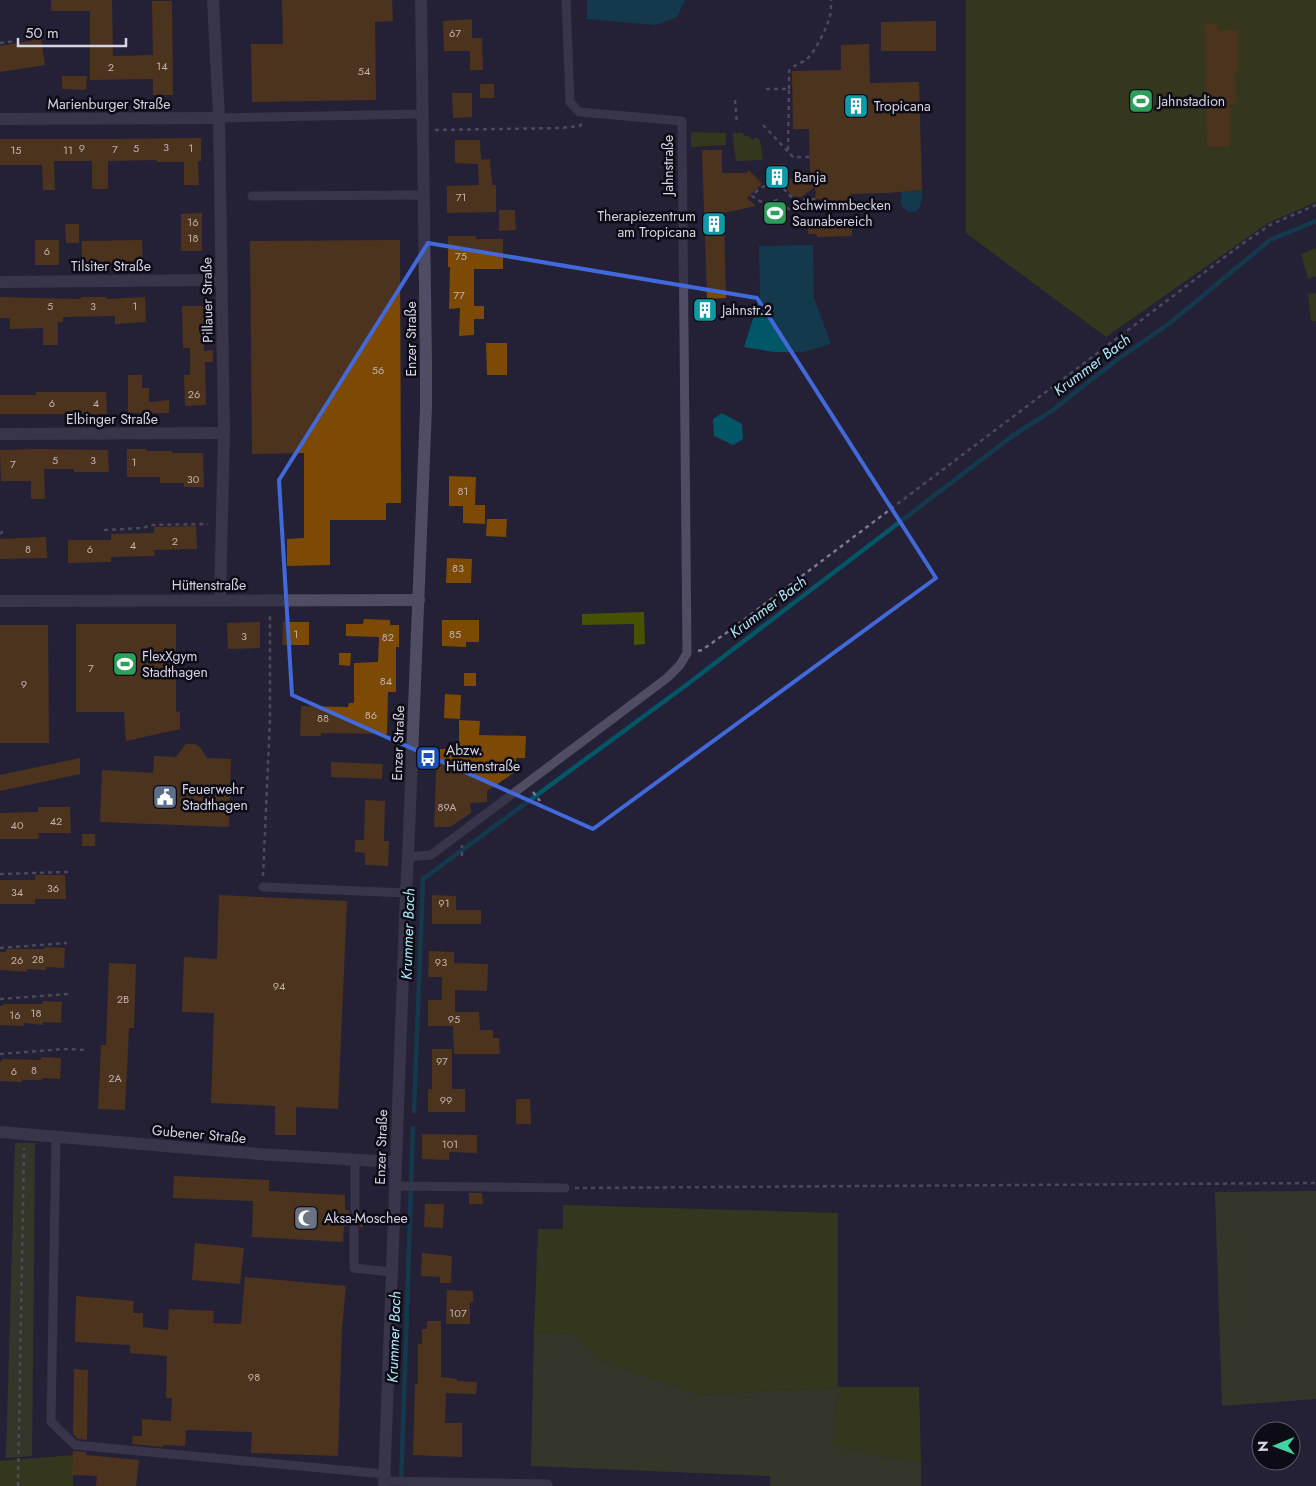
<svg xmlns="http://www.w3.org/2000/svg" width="1316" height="1486" font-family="Jost,sans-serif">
  <rect width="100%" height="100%" fill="#242035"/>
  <g fill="#485100">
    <polygon points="966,0 1316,0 1316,202 1268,223 1106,337 966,233"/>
    <polygon points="692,132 726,133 726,145 691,147 691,133"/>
    <path d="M733,133H743L744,136H749L753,140L756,137L760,140L763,160L736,161C735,151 733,143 733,133Z"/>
    <polygon points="1316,248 1316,276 1308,279 1301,254"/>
    <polygon points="1316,293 1316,321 1311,321 1308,294"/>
    <polygon points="644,612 645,644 634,645 634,624 582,625 582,614"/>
    <polygon points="563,1205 838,1213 838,1387 919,1387 921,1463 846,1450 832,1444 838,1388 700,1395 601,1361 573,1334 534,1332 538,1229 563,1229"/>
    <polygon points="73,1455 73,1486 0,1486 0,1461"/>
  </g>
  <g fill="#49511d">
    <polygon points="15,1143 35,1143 32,1456 6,1458"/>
    <polygon points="1316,1191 1316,1399 1222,1406 1215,1192"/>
    <polygon points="534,1332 573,1334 601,1361 700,1395 838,1388 832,1444 846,1450 921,1463 921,1486 770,1486 770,1476 531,1466"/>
  </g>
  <g fill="#015768">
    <polygon points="587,0 685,0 677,17 656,25 587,19"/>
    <path d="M922,190C922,195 922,201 920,206C917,216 904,212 901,204C900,200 901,196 902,192Z"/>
    <polygon points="776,203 785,211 773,223 765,215"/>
    <polygon points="813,245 814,298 831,344 803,352 774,352 744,347 760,297 759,246"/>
    <polygon points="722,413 742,424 743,439 733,445 714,436 713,419"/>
  </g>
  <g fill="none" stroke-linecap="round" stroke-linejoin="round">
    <g stroke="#015768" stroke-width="4.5">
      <polyline points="414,1111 423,879 689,683 1011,437 1053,410 1114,362 1170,323 1270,240 1316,221"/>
      <polyline points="401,1486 413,1128"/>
    </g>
  </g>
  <g fill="#7c4a04">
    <polygon points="51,0 112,0 113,56 153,55 152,1 172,1 173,95 153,95 153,79 90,80 90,11 51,11"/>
    <polygon points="282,0 392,0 393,21 375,22 376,100 252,102 251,44 283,44"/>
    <polygon points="472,19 472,38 482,38 483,70 470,70 470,51 444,51 443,21"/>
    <polygon points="936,21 936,51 881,51 881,22"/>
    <polygon points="1205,24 1218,24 1218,30 1238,30 1238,72 1235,72 1236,104 1230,104 1230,147 1207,147"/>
    <polygon points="41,39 45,65 0,72 0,46"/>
    <polygon points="869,44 870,83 919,82 922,190 887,193 851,194 851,202 816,199 815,187 801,197 792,196 788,191 786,179 810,178 809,129 793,129 792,71 841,70 841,45"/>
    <polygon points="62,76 87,76 86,90 62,89"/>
    <rect x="480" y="84" width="14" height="14"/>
    <polygon points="452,93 472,93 472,117 453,118"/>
    <polygon points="201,138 201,161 198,161 199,185 184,185 184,162 157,162 157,160 108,161 108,189 92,189 92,161 54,161 55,190 43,190 42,165 0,165 0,139 106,139"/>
    <polygon points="455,140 480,140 481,160 490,159 492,185 496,185 496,212 447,213 447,186 479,185 478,164 455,163"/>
    <polygon points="702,150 722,150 722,173 746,173 749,170 762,184 747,198 756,206 724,213 726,298 707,299"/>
    <polygon points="784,164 785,181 769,182 768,165"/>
    <polygon points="499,210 515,210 516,230 499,231"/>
    <polygon points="202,213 202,251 181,251 181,214"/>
    <polygon points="852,218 852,236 817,237 817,234 808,234 808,219"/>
    <polygon points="65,224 79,224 79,243 66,243"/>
    <polygon points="448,236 476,236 476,239 503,239 503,269 474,269 474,306 484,306 484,319 474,319 474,335 459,336 460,308 449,309 450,267 448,267"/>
    <rect x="35" y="240" width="24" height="25"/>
    <polygon points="142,240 143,263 82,265 82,241"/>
    <polygon points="400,240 401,503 386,503 386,520 330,520 330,565 287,566 287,539 304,538 304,453 252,454 250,241"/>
    <polygon points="0,297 81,299 81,297 106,297 106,299 145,297 146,322 115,324 115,316 63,317 63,322 58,322 58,345 43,345 43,328 10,329 10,318 0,318"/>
    <polygon points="182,306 204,306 204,351 213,350 213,362 205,362 206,405 185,406 184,375 190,375 190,348 183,348"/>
    <polygon points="486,343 507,343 507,375 487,375"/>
    <polygon points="128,375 142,375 142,388 149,388 149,402 169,400 169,413 128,413"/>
    <polygon points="36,392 106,392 107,414 0,414 0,395 36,395"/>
    <polygon points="39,449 108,450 109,472 74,472 74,469 44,469 45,499 31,499 31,481 1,481 0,450"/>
    <polygon points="127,449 146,449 147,451 172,451 172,453 203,453 204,487 184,487 184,483 160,483 160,477 127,477"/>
    <polygon points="449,476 476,477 475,505 485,505 485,524 463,523 463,506 449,506"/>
    <polygon points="487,519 507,519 506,537 486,536"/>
    <polygon points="196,526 197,549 154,550 155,556 111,557 111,562 68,563 68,540 111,540 111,534 154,533 154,527"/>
    <polygon points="46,537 47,558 0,559 0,539"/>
    <polygon points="447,558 472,559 471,583 446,583"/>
    <polygon points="364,619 390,620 390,625 399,625 399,647 396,647 396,692 388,692 387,734 321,733 321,736 300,736 301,706 348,707 349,703 354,703 354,663 378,662 379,637 346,636 346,624 363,624"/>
    <polygon points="442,620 479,620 479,642 466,642 466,647 442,646"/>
    <polygon points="260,622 260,648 228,649 227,623"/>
    <polygon points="283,622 309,622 309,645 282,645"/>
    <polygon points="76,624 176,624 176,712 180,711 180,729 126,741 124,712 76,712"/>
    <polygon points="0,625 48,625 49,743 0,743"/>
    <polygon points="339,653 351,653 350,666 339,665"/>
    <rect x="464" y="673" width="12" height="13"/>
    <polygon points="445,694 461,695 460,719 444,718"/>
    <polygon points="459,720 480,721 479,735 526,736 525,758 516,758 515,772 487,791 487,802 470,803 471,813 450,827 434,827 437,749 459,749"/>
    <polygon points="186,744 195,744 199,746 207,758 231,759 229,827 100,822 102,770 153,773 154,756 176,757"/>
    <polygon points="80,758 80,774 0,791 0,775"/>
    <polygon points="331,762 383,764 382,779 331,777"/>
    <polygon points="365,800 385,801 384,841 389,841 388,866 365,865 365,853 355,852 355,840 364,840"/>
    <polygon points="38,807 70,807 71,833 38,833 39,839 0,839 0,813 38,812"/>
    <rect x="82" y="834" width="13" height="12"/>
    <polygon points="35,875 65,875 66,899 35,899 35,904 0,904 0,880 35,880"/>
    <polygon points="219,895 347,901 338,1109 296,1107 296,1135 275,1135 275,1106 211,1103 214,1013 182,1012 184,957 217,959"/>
    <polygon points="432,895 456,896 456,910 481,910 481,924 432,924"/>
    <polygon points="45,947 65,948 64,968 46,967 46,970 27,969 27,972 0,970 0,952 6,952 6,949 45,949"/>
    <polygon points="429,951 454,952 454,963 488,964 487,991 455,990 455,1012 479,1012 480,1030 493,1030 493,1038 499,1038 500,1054 454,1054 453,1026 428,1026 428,1000 442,1000 442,977 428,977"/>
    <polygon points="109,963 136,964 134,1028 129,1028 125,1110 98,1109 101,1045 106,1045"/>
    <polygon points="43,1001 62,1002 61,1023 43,1022 43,1025 24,1023 24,1026 0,1025 0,1006 3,1006 3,1004 42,1004"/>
    <polygon points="432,1049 452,1049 452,1089 465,1089 465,1112 428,1112 428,1089 432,1089"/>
    <polygon points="41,1057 61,1058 60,1079 42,1078 42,1080 22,1080 22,1082 0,1081 0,1062 1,1062 2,1059 41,1060"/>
    <polygon points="516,1099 530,1099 531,1124 516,1124"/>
    <polygon points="422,1134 477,1135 477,1153 449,1152 449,1160 422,1159"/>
    <polygon points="174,1176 269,1180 269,1191 345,1195 345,1210 349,1210 350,1214 355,1216 359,1215 361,1211 363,1211 363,1227 360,1227 359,1223 354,1221 350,1222 348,1226 344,1226 343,1242 252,1237 253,1201 173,1198"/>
    <polygon points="469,1193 482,1193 483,1204 469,1204"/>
    <polygon points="425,1204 444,1204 443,1228 424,1227"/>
    <polygon points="195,1243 244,1248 240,1284 192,1280"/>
    <polygon points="422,1253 452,1256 451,1283 440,1283 440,1277 421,1276"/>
    <polygon points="245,1277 346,1286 342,1328 338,1456 251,1453 252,1432 186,1430 185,1446 163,1445 163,1447 132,1444 133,1436 142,1436 142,1419 171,1421 172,1398 166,1398 167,1356 130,1353 130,1345 75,1342 76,1296 134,1301 133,1313 143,1313 143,1327 168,1330 169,1309 214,1311 213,1323 241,1324"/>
    <polygon points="447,1290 473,1291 473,1302 470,1302 470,1324 446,1324"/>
    <polygon points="427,1321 441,1321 441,1377 457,1379 457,1381 477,1382 476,1394 446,1393 445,1423 462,1423 462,1457 413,1455 415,1384 418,1384 418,1344 422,1344 422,1329 427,1329"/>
    <polygon points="74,1369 88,1370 87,1440 78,1439 73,1434"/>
    <polygon points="73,1451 86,1452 86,1455 139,1460 136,1486 96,1486 97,1476 72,1475"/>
  </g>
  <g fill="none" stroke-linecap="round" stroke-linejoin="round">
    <g stroke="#7c798b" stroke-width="2.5" stroke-dasharray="4 4" stroke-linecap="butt">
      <polyline points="0,43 15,41"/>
      <polyline points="766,89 789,89 788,152"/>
      <path d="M789,89V71C794,64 802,64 808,58C815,52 828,25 830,16C831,11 831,5 831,0"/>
      <polyline points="735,100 737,124"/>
      <polyline points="763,125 793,157 810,157"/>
      <polyline points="435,130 560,128 580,126 582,123"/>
      <path d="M790,210L777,200C764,204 764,204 752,196C758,189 770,180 780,186C785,188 787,195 792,197C798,201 808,199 816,199"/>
      <polyline points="104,530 143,528 151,525 208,524"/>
      <polyline points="0,534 3,531"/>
      <polyline points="698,651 702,650 729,631 1242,244 1270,225 1316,205"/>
      <polyline points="533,792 540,801"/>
      <polyline points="462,856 462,845"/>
      <polyline points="0,874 68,872"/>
      <polyline points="263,876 270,719 270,614"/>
      <polyline points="0,948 67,943"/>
      <polyline points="0,999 68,994"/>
      <polyline points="0,1054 64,1049 87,1050"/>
      <polyline points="575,1188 1316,1183"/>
      <polyline points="18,1486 24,1148"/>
    </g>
    <g stroke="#504c64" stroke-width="9">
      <polyline points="219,118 423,114"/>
      <polyline points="252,196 424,195"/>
      <path d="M408,857L431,855L667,678L680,665L687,653C687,475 683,298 682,121L579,112L570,102L566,0"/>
      <polyline points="263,887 406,893"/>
      <polyline points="56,1137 51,1422 75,1445 384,1474"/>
      <polyline points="394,1186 565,1188"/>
      <polyline points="355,1210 355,1160"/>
      <polyline points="354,1227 354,1268 392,1272"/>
      <polyline points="384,1481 548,1484 548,1486"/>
    </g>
    <g stroke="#504c64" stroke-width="12">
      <polyline points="213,0 219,118 224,433 220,600"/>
      <polyline points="0,119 219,118"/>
      <polyline points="0,282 222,280"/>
      <polyline points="0,434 224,433"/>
      <polyline points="0,601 419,600"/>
      <polyline points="0,1132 258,1154 395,1162"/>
    </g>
    <polyline stroke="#504c64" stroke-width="12" points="384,1486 406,893 408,857 426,408 426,364 421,0"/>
  </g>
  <path d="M0 0H1316V1486H0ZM428,243L757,298L936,578L593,829L292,695L279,480Z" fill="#242035" fill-opacity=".55" fill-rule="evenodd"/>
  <path fill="none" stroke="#4269da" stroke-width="4" stroke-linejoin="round" d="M428,243L757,298L936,578L593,829L292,695L279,480Z"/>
  <defs>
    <symbol id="stadium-square" viewBox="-11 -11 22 22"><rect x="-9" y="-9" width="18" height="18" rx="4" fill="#2e9e5b" stroke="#0d0b15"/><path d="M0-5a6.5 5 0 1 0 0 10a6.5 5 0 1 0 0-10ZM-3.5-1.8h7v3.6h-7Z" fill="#fff"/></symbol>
    <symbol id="building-square" viewBox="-11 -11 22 22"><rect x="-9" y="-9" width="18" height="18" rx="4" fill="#0f9aa8" stroke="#0d0b15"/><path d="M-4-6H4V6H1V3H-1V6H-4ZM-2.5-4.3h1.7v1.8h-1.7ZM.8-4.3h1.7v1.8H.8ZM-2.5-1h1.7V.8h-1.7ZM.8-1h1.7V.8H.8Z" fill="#fff"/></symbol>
    <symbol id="bus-square" viewBox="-11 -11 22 22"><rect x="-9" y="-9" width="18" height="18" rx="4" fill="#1a4fb4" stroke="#0d0b15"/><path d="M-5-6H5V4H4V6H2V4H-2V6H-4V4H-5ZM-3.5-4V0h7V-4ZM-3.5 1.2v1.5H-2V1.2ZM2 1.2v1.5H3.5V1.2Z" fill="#fff"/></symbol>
    <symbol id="civic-square" viewBox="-11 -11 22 22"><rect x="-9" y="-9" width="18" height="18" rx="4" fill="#5c6f8a" stroke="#0d0b15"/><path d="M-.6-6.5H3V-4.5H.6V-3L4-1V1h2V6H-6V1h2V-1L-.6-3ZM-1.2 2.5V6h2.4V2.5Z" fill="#fff"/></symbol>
    <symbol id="mosque-square" viewBox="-11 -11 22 22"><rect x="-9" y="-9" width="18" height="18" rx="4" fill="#6b7280" stroke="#0d0b15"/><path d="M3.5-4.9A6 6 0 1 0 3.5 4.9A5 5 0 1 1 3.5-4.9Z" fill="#fff"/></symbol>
  </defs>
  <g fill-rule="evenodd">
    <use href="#stadium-square" x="1127" y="87" width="28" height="28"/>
    <use href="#building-square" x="842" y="92" width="28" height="28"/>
    <use href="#building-square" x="763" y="163" width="28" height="28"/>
    <use href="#stadium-square" x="761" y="199" width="28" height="28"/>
    <use href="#building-square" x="700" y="210" width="28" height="28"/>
    <use href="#building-square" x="691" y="296" width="28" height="28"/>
    <use href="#stadium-square" x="111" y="650" width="28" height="28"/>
    <use href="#bus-square" x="414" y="744" width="28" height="28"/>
    <use href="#civic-square" x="151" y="783" width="28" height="28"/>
    <use href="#mosque-square" x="292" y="1204" width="28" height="28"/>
  </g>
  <g text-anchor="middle" stroke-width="5" stroke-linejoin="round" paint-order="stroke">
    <g font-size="11" fill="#c0b2ab">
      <text x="455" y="37">67</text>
      <text x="162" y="70">14</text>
      <text x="111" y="71">2</text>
      <text x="364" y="75">54</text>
      <text x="166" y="151">3</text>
      <text x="82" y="152">9</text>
      <text x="136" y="152">5</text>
      <text x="191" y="152">1</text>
      <text x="115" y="153">7</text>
      <text x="16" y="154">15</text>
      <text x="68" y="154">11</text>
      <text x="461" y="201">71</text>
      <text x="193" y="226">16</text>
      <text x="193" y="242">18</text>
      <text x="47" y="255">6</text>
      <text x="461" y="260">75</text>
      <text x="459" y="299">77</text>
      <text x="50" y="310">5</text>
      <text x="93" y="310">3</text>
      <text x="135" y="310">1</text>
      <text x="378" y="374">56</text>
      <text x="194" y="398">26</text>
      <text x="52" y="407">6</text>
      <text x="96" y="407">4</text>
      <text x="55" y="464">5</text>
      <text x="93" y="464">3</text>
      <text x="134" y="466">1</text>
      <text x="13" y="468">7</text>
      <text x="193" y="483">30</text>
      <text x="463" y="495">81</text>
      <text x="175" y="545">2</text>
      <text x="133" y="549">4</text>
      <text x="28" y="553">8</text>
      <text x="90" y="553">6</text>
      <text x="458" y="572">83</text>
      <text x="296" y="638">1</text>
      <text x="455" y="638">85</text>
      <text x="244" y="640">3</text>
      <text x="388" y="641">82</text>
      <text x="91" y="672">7</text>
      <text x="386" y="685">84</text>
      <text x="24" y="688">9</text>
      <text x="371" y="719">86</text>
      <text x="323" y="722">88</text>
      <text x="447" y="811">89A</text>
      <text x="56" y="825">42</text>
      <text x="17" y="829">40</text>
      <text x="53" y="892">36</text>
      <text x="17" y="896">34</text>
      <text x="444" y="907">91</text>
      <text x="38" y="963">28</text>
      <text x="17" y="964">26</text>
      <text x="441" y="966">93</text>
      <text x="279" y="990">94</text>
      <text x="123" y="1003">2B</text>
      <text x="36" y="1017">18</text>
      <text x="15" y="1019">16</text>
      <text x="454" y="1023">95</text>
      <text x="442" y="1065">97</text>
      <text x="34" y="1074">8</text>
      <text x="14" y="1075">6</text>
      <text x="115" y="1082">2A</text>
      <text x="446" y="1104">99</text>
      <text x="450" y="1148">101</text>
      <text x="458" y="1317">107</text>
      <text x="254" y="1381">98</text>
    </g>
    <g font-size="14" fill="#d6d4e3" stroke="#0d0b15" text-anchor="start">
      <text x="1158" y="106">Jahnstadion</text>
      <text x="874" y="111">Tropicana</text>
      <text x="794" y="182">Banja</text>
      <text x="792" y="210">Schwimmbecken<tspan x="792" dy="16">Saunabereich</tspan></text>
      <text x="696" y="221" text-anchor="end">Therapiezentrum<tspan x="696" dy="16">am Tropicana</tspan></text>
      <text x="722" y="315">Jahnstr.2</text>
      <text x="142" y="661">FlexXgym<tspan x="142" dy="16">Stadthagen</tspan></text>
      <text x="446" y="755">Abzw.<tspan x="446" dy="16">Hüttenstraße</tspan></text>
      <text x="182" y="794">Feuerwehr<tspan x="182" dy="16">Stadthagen</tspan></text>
      <text x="324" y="1223">Aksa-Moschee</text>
    </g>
    <g font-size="14" fill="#d6d4e3" stroke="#0d0b15">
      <text x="109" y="109">Marienburger Straße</text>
      <text transform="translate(668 165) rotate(-90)" y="5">Jahnstraße</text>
      <text x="111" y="271">Tilsiter Straße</text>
      <text transform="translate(207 300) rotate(-91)" y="5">Pillauer Straße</text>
      <text transform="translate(411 339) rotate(-90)" y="5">Enzer Straße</text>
      <text x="112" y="424">Elbinger Straße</text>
      <text x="209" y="590">Hüttenstraße</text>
      <text transform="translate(398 743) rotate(-88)" y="5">Enzer Straße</text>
      <text transform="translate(199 1134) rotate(5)" y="5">Gubener Straße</text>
      <text transform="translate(381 1147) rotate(-88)" y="5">Enzer Straße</text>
    </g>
    <g font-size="15" font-style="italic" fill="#b1eafb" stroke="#0d0b15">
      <text transform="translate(1092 365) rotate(-37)" y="5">Krummer Bach</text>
      <text transform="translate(768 607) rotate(-37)" y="5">Krummer Bach</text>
      <text transform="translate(408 934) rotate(-88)" y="5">Krummer Bach</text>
      <text transform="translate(394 1337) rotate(-88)" y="5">Krummer Bach</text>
    </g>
  </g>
  <g transform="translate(1276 1446) rotate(269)"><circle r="24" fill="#0d0b15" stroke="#5d5b67"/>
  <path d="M0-4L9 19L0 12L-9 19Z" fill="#40d4a2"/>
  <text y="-8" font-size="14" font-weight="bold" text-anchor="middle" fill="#d6d4e3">N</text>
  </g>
  <path d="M18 38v8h108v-8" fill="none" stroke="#d6d4e3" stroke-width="2.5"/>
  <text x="25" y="38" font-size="15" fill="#d6d4e3" stroke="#0d0b15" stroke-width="4" paint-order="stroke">50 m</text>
</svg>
